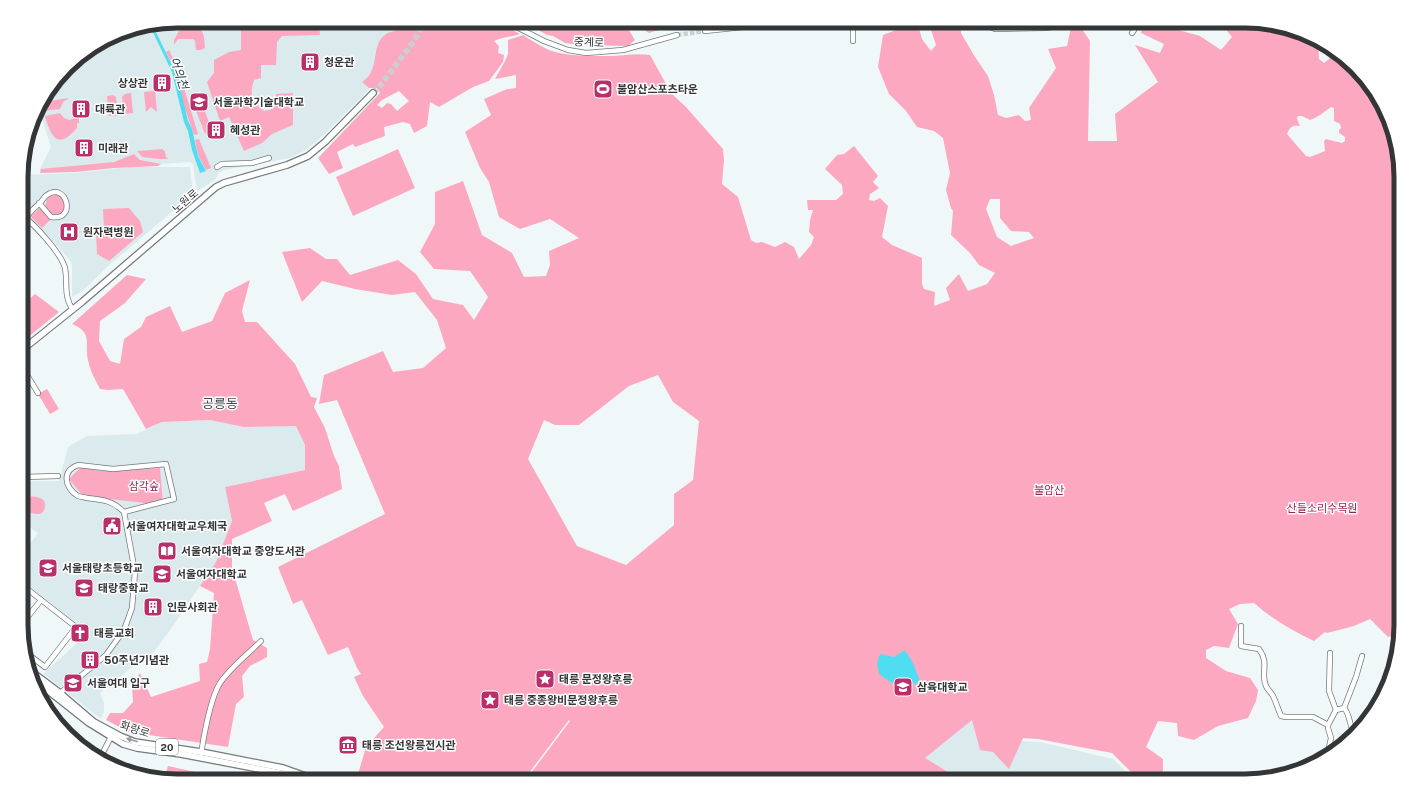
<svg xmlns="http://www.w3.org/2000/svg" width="1422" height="802" font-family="'Public Sans','Noto Sans KR',sans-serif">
  <rect width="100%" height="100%" fill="#f0f7f8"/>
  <g fill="#daeaed">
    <polygon points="177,21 410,21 381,75 361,98 316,142 304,151 290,158 224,170 219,173 215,180 197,191 193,164 190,162 41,172 40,169 51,147 38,106 74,60 118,33"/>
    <polygon points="128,167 190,167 193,194 108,266 81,292 72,297 72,263 63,252 22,209 22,175 76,173"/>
    <polygon points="210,420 244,427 296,425 305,445 305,470 225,487 232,521 216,562 173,626 147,661 142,659 100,693 104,703 104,711 101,719 43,674 88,633 51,603 22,582 22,555 38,533 22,522 22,481 59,481 68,447 87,436 137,434 162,422"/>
    <polygon points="911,642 987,739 1040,742 1113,759 1135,781 929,781 862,716 870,653"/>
  </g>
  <g fill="#fda8c1" fill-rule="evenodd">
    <path d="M241,21H319L320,35L282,36L277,42L276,65H261V78L254,80C249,96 252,101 264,111L270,110L276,104V94L293,93V125L272,134L262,143L244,151L229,117L220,121L207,82L214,73V60L229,52L241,50Z"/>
    <path d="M395,21H497L520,34C511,37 502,37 494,41L499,46L498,53L504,55L503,62L489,81L473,87L439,107L430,102L427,126L414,133L410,124L403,122L384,127L385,136L355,147L353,144L337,152L343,168L329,174L318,158L380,93L377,88H369L362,82C384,69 366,36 395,31ZM399,91L409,101L397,111L391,104L387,103L382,108L377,105L382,100Z"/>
    <polygon points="526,21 625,21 627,27 635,40 628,46 580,45 565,43 553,36 547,35 531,26"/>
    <path d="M638,21H692L691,23C678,28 663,28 649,33L644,30Z"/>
    <path d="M908,21H917L922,39L931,51L936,45L928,21H961V33L975,57L988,76L994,95L998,115L1006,118L1019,115L1025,121L1031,120L1029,108L1056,68L1048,49L1067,46L1071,27L1082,29L1090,41L1088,141H1117L1115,114L1158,82L1135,45L1160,53L1164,44L1141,33L1144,21H1166L1171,28L1200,36L1221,50L1232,37L1219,21H1245L1285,26L1318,40L1319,59L1324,63L1329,59L1333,51L1375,91L1393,127L1401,167V633L1388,637L1370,619L1354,626L1327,633L1325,632L1314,641C1292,631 1272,619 1254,603L1240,604L1229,609L1238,624L1229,648L1214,646L1206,650V658L1226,671L1250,678L1258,690L1256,701L1248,718L1218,726L1194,740L1178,736L1177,723L1158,721L1146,747L1163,759V770L1160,781H1140L1112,753L1038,739L1023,738L1009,769L993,752L980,750L972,720L925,758L963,781H525L570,721L569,720L523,781H356L366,747L384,727L363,696L354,677L361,674L357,668L348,647L328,655L302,600L293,604L278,567L385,514L337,400L319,404L324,375L383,351L393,372L423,368L446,348L437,320L415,292L392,295L355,289L322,281L302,302L282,252L310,248L326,259H337L350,275L398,260L416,274L433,299L463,305L474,320L488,297L470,271L434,269L420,252L435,224V192L463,181L482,235L512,253L524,277L546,276L550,265L549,251L579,238L550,219L520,229L499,217L489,182L480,168L465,132L491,115L484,99L507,89L516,88V75L495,79L505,61L508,54V40L523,35C531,40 540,46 549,50C567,57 594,56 613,56C626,55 637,53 650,55L671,93L686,107L723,149L724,160L722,184L738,197L751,240L756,243L762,242L775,247L785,242L794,247L799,259L811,245L814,237L809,232L810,220L813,210H808L807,200H836L843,194L842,185L825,169L837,155L844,154L854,146L878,176L873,182L879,188L870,194L869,200L874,201L880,198L888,206L882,237L892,245L922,258V284L924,289L935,292L934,306L950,300L946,288L959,274L968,291L987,284L995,273L979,265L970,253L951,235L953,211L951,208L946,190L950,173L943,138L934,131L917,127L906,111L889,94L878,67L883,35L896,30ZM1331,107L1334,108V121L1340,124L1341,128L1339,130V133L1345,137V141L1342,143L1326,139L1324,141L1325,151L1310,157L1306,156L1287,134C1290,127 1292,125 1300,126L1297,119L1298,116H1302L1310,120C1317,118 1324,112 1331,107ZM990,199H1000V218L1011,231L1029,232L1034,238L1011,246L997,237L986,209ZM658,375L673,402L699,421L693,480L674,494V525L626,565L577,546L528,459L544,420L555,425H579L629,386Z"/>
    <path d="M181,27C201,28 204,26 205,48L201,50H196L195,41L193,39H178L174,45V40Z"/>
    <polygon points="169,50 178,68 198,134 194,135 183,103 179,83 173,65 166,52"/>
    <polygon points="155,91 157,112 151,107 146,112 144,92"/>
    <polygon points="131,93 133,113 124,114 122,97 125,94"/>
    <polygon points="113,95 116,97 118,116 109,116 107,96"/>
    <polygon points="69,98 63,102 60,109 43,111 40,105 42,102"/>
    <polygon points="201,100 212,131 205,134 193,103"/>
    <path d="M60,113L64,118L69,120L79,117V123H77V128C58,150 51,138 45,116Z"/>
    <polygon points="199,139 211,168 206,170 198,155 195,140"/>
    <polygon points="163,149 163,150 165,151 166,157 168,159 159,159 142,157 137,151"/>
    <polygon points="398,149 415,188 353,216 336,177"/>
    <polygon points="134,154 140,160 161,164 158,166 114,168 76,172 40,173 41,169 114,162"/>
    <polygon points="54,194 62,197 66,205 62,214 51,214 45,207 47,199"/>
    <polygon points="40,208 51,219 42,228 32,218 31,216"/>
    <polygon points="129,208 140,221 143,232 109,261 97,254 96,231 104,230 103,209"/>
    <path d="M127,275L146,279L125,303L100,321L99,341L110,361L120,364L124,339L141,327L146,317L170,306L182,332L212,321L225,293L250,280L242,311L245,322H257L295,364L311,397L317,398L314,407L325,428L334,456L339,466L342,489L293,511L285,494L264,503L272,521L232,539V568L253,640L267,648V657L250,666L242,676L244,697L236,704L228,747L129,732L106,720L110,713H123L133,702L132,686L140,673L151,697L200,681L199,664L207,662L210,649L214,593L200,586L216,562L232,521L225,487L305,470V445L296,426L244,427L210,420L162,422L146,429L123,389L108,390L100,389C95,379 90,371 88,360C84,344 94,333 72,324Z"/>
    <polygon points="35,294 59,312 22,342 22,306"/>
    <polygon points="47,389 59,409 50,414 38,394"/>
    <polygon points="81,467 102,471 160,468 163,505 83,496 69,479"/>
    <path d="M22,496C28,496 37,496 42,499C47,502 46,513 39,514C34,514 27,512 22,512Z"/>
    <polygon points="168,766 236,781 177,781 164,779"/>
  </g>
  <g fill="#50ddf1">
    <polygon points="150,26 153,26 172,65 179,83 188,121 192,129 198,156 206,171 200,173 192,150 188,131 184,122 172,72"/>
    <polygon points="905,650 913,663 920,681 902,690 879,674 877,663 880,654 894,657"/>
  </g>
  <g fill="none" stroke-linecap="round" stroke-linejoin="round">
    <polyline stroke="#cad0d1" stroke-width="4.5" stroke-dasharray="4.5 2" stroke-linecap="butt" points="677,35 705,31"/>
    <polyline stroke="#cad0d1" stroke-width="5.5" stroke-dasharray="5.5 3" stroke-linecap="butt" points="373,93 379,87 414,41 425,21"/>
    <defs>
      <g id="minor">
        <polyline points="505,21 544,41 568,50 586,53 623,50 677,35"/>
        <polyline points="517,21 523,29"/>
        <polyline points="983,21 984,24 995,29 1045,28 1079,23 1078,21"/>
        <polyline points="705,31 771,24 778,21"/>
        <polyline points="1132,33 1140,21"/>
        <polyline points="853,41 853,27 855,21"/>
        <polyline points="217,167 222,164 252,163 269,158"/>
        <path d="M22,215C35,225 61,253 65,268C68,283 63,296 73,310"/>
        <path d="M26,218C30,211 36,207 41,202C43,199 45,196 47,195C66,181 78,221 51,217L39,203"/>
        <polyline points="22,367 38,393"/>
        <polyline points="22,477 58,476"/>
        <polyline points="22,585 76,627 45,667 25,652"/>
        <polyline points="22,624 41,600"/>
        <path d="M1241,626V646L1259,649C1270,664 1260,673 1266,686C1267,689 1271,692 1273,696C1276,702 1278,709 1281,716L1286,717H1313L1328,725V728L1331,738L1327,757"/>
        <polyline points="1394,641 1400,638"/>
        <polyline points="1330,653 1329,691 1336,710"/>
        <path d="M59,694L106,655L124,630L132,608L135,572L124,512L174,499L166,464L113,469L78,465C61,471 65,488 78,496C81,497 85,497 87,498C103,500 112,500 124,512"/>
        <polyline points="1344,708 1356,677 1362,656"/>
        <path d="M1328,725L1336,710L1344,708C1349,712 1350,725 1353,732"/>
        <path d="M201,754C204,735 210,699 220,683C230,668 248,654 261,641"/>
        <polyline points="99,760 112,735"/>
      </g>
      <g id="major">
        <polyline points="22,350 82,302 216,187 224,183 287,165 308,156 325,142 373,93"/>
        <polyline points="32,672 60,693 94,722 120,736 135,742 201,752 283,768 320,781"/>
        <polyline points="36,681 89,723 123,744 137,748 181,754 285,774 304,781"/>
      </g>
    </defs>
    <use href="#minor" stroke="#747b7c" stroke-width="6"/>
    <use href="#major" stroke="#747b7c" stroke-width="8"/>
    <use href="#minor" stroke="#fff" stroke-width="4.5"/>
    <use href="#major" stroke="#fff" stroke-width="5.5"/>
  </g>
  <defs><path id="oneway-solid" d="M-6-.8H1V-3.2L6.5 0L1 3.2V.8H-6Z"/></defs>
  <use fill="#999a9a" href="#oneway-solid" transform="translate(132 740) rotate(-162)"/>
  <defs>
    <symbol id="building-square" viewBox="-11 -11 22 22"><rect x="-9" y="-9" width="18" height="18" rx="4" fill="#ba2f69" stroke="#fff"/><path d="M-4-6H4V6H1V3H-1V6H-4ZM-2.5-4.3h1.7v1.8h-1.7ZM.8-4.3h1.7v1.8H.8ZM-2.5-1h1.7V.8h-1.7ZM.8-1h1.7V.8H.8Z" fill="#fff"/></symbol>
    <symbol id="stadium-square" viewBox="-11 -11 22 22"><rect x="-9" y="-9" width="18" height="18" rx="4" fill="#ba2f69" stroke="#fff"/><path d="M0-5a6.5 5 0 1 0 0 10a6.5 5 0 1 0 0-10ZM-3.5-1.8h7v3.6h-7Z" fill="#fff"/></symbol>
    <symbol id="university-square" viewBox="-11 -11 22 22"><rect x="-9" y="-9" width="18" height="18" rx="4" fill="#ba2f69" stroke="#fff"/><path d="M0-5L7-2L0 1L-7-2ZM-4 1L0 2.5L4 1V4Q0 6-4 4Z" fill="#fff"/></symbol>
    <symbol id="hospital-square" viewBox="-11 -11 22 22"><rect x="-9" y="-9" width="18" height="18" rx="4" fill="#ba2f69" stroke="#fff"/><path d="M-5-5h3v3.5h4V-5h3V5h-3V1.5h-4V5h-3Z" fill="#fff"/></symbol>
    <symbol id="civic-square" viewBox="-11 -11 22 22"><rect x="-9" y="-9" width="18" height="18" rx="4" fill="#ba2f69" stroke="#fff"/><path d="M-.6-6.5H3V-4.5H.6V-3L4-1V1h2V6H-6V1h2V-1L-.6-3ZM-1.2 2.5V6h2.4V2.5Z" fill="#fff"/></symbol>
    <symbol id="library-square" viewBox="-11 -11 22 22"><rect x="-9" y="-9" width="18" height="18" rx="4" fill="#ba2f69" stroke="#fff"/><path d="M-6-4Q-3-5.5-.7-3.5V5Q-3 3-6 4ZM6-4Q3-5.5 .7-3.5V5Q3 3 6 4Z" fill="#fff"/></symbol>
    <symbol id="school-square" viewBox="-11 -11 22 22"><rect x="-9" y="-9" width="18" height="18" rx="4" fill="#ba2f69" stroke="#fff"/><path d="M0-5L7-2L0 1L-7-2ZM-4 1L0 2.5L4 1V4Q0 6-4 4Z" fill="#fff"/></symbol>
    <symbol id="church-square" viewBox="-11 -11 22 22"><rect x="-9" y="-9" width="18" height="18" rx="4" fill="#ba2f69" stroke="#fff"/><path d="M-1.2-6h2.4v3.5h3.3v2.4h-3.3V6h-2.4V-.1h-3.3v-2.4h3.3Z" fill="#fff"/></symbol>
    <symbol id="sight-square" viewBox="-11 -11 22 22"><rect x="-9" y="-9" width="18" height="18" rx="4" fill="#ba2f69" stroke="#fff"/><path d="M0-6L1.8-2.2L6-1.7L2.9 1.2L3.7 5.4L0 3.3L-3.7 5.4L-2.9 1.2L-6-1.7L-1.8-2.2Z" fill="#fff"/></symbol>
    <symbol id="museum-square" viewBox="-11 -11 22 22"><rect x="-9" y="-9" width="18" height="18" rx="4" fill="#ba2f69" stroke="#fff"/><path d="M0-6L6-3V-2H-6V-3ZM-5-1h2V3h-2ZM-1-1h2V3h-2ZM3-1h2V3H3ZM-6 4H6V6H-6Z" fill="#fff"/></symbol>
  </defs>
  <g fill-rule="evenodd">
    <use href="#building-square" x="299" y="51" width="22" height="22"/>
    <use href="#building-square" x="151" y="72" width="22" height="22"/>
    <use href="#stadium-square" x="592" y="78" width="22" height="22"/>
    <use href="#university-square" x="188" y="91" width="22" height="22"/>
    <use href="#building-square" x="70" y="98" width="22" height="22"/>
    <use href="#building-square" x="205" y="119" width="22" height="22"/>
    <use href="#building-square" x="73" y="137" width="22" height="22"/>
    <use href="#hospital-square" x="58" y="221" width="22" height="22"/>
    <use href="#civic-square" x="101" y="515" width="22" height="22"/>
    <use href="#library-square" x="156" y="540" width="22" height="22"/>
    <use href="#school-square" x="37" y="557" width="22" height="22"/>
    <use href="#university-square" x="151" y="563" width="22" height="22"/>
    <use href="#school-square" x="73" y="577" width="22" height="22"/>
    <use href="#building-square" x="142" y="596" width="22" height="22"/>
    <use href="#church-square" x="69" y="622" width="22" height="22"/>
    <use href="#building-square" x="79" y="649" width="22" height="22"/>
    <use href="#sight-square" x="534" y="668" width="22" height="22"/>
    <use href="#school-square" x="62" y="672" width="22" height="22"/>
    <use href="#university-square" x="892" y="676" width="22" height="22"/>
    <use href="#sight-square" x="479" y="689" width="22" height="22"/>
    <use href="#museum-square" x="337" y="734" width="22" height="22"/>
  </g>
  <g text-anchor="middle" stroke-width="3" stroke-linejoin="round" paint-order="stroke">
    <rect fill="#fff" stroke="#707272" stroke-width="1" x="156" y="739" width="22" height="16" rx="3"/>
    <g font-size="10" font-weight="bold" fill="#333536">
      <text x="167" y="751">20</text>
    </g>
    <g font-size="11" fill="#333536" stroke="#fff">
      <text transform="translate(589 42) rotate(3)" y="4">중계로</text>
      <text transform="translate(185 201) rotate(-41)" y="4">노원로</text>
      <text transform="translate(135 729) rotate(18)" y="4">화랑로</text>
    </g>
    <g font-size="11" font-weight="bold" fill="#333536" stroke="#fff" text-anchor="start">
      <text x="324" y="66">청운관</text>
      <text x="148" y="87" text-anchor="end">상상관</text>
      <text x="617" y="93">불암산스포츠타운</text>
      <text x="213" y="106">서울과학기술대학교</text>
      <text x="95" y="113">대륙관</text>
      <text x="230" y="134">혜성관</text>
      <text x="98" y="152">미래관</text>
      <text x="83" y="236">원자력병원</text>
      <text x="126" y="530">서울여자대학교우체국</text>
      <text x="181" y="555">서울여자대학교 중앙도서관</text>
      <text x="62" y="572">서울태랑초등학교</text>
      <text x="176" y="578">서울여자대학교</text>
      <text x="98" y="592">태랑중학교</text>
      <text x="167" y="611">인문사회관</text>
      <text x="94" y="637">태릉교회</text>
      <text x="104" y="664">50주년기념관</text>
      <text x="559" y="683">태릉 문정왕후릉</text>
      <text x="87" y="687">서울여대 입구</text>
      <text x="917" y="691">삼육대학교</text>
      <text x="504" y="704">태릉 중종왕비문정왕후릉</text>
      <text x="362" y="749">태릉 조선왕릉전시관</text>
    </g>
    <g font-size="11" fill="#962654" stroke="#fff">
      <text x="144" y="490">삼각숲</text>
      <text x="1049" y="494">불암산</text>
      <text x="1322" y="512">산들소리수목원</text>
    </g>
    <g font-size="12" font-style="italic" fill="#1e363a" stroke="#fff">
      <text transform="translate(179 73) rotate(72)" y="4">어의천</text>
    </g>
    <g font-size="13" fill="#444a4b" stroke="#fff">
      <text x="220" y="408">공릉동</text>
    </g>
  </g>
  <path d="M0 0H1422V802H0ZM177 28H1245A149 149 0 0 1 1394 177V625A149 149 0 0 1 1245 774H177A149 149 0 0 1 28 625V177A149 149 0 0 1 177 28Z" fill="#fff" fill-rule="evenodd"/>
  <path fill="none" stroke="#333536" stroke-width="5" d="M177 28H1245A149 149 0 0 1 1394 177V625A149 149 0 0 1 1245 774H177A149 149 0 0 1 28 625V177A149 149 0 0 1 177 28Z"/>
</svg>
